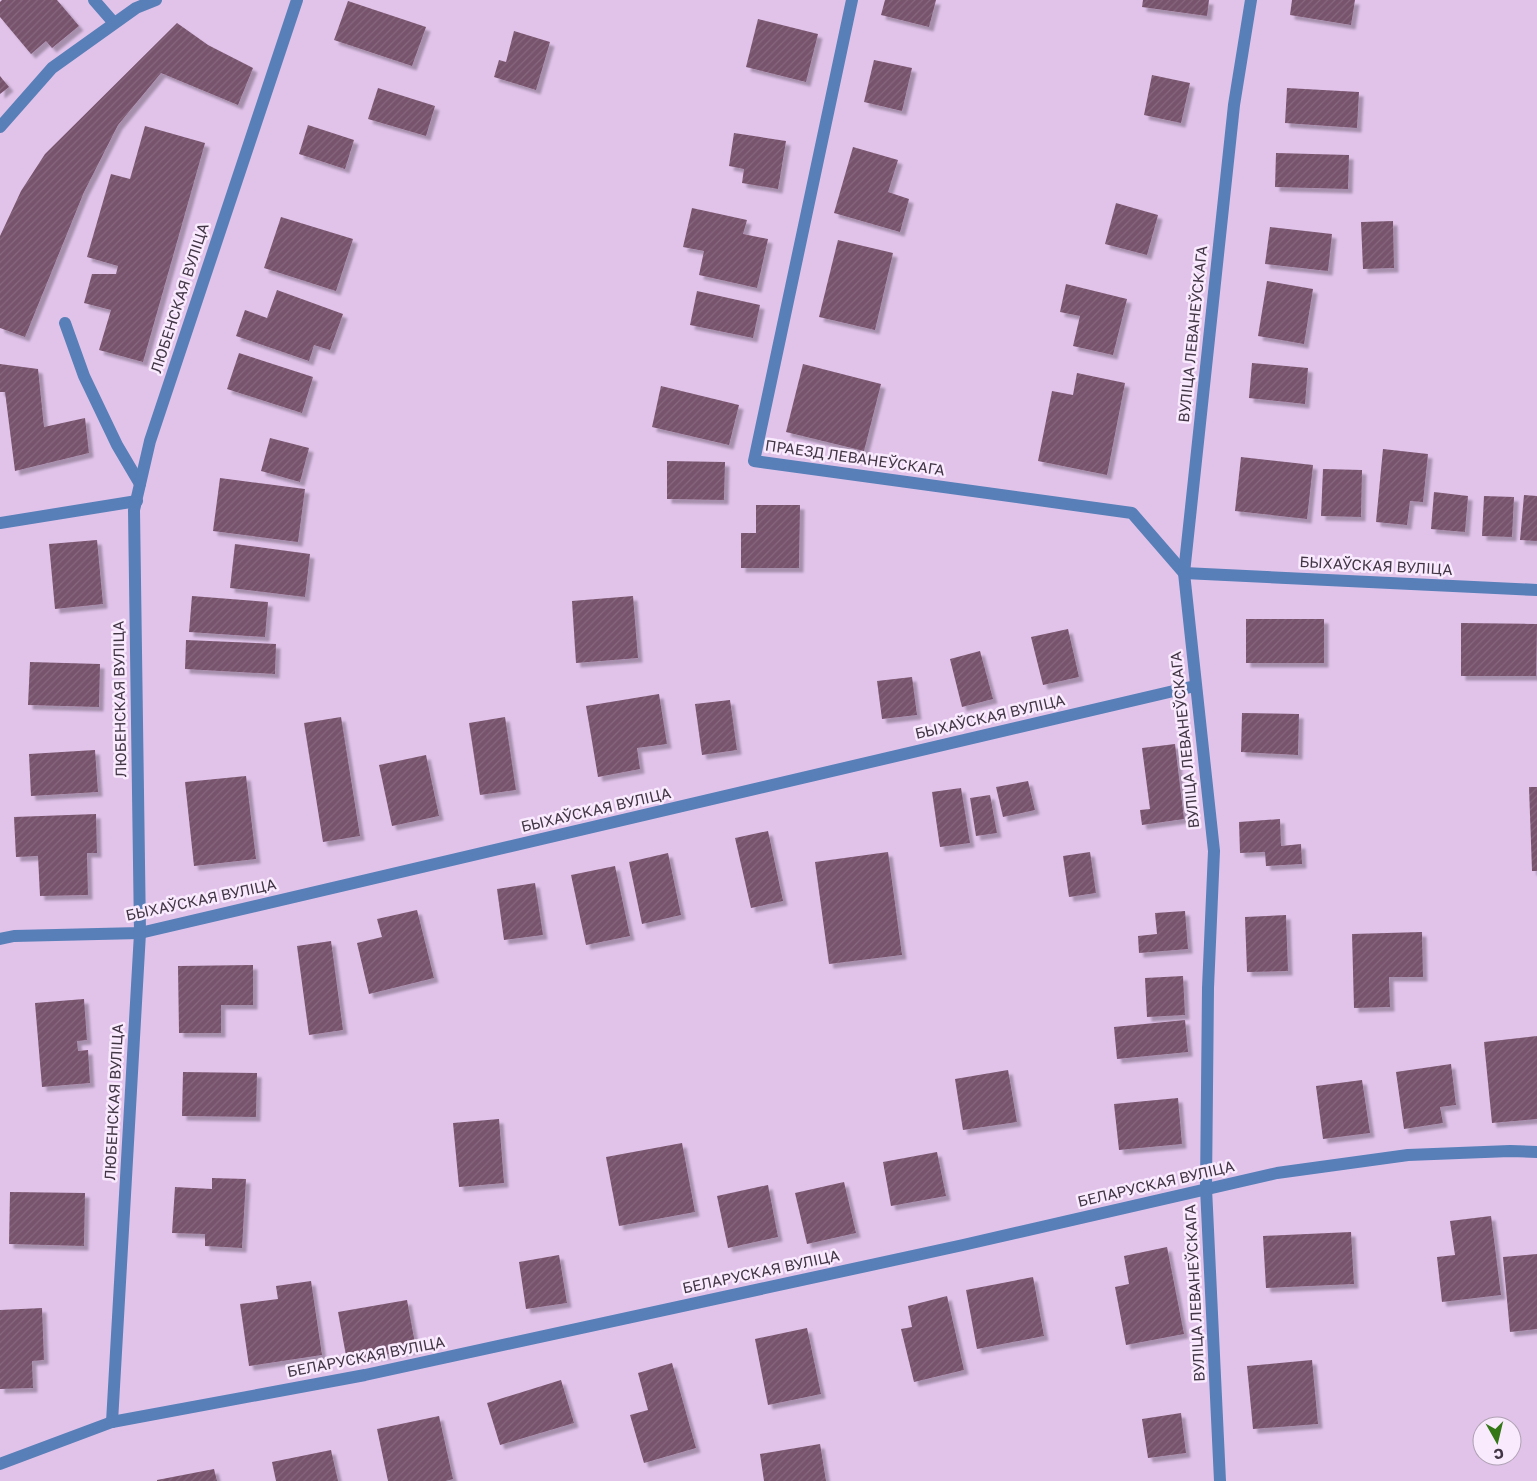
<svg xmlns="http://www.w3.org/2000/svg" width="1537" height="1481" font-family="'Golos Text',sans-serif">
  <defs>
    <pattern id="building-hatch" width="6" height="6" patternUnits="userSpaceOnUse" patternTransform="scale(1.25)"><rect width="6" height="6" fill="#77526c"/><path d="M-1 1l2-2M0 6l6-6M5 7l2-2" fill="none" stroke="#87697e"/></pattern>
    <filter id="shadow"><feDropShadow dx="4.5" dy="4.5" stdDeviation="1" flood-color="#0004"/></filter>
  </defs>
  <rect width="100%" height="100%" fill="#e1c3ea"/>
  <g fill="url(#building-hatch)" filter="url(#shadow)">
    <polygon points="2,0 57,0 79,26 52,48 46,41 31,54 0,17 0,2"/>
    <polygon points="885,0 936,0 929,27 881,15"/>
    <polygon points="1143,0 1209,0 1207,16 1142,7"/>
    <polygon points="1292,0 1355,0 1351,25 1290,15"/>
    <polygon points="348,1 426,27 412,66 334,40"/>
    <polygon points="758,19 818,34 806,82 746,67"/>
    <polygon points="177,23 208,45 253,68 238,105 161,73 118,125 84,192 25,337 0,328 0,236 21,191 45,154"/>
    <polygon points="514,31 550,42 536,90 494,77 499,60 506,62"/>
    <polygon points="874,60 912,68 902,111 864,102"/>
    <polygon points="1152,75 1190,83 1181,123 1144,115"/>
    <polygon points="0,76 9,87 0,94"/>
    <polygon points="378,88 435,106 426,136 368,119"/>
    <polygon points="1287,88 1359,92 1357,128 1285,123"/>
    <polygon points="308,125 354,140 345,169 299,154"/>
    <polygon points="145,126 205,143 143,362 99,350 111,310 84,303 92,274 116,274 118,266 87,257 111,174 130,179"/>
    <polygon points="734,133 786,141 778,189 742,183 744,169 729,166"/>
    <polygon points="853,147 898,160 888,192 909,199 900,232 834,213"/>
    <polygon points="1276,153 1349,155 1348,189 1275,187"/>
    <polygon points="1116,203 1158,215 1147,255 1105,244"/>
    <polygon points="692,208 747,220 743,234 768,239 757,288 699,275 704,251 683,247"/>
    <polygon points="281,217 353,239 336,291 264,268"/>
    <polygon points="1393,221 1394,268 1363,269 1361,222"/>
    <polygon points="1270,227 1332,234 1328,271 1265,264"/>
    <polygon points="838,240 893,253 875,330 819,317"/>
    <polygon points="1267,281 1313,289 1304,344 1258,336"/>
    <polygon points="1066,284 1127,299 1113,355 1073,346 1080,316 1060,312"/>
    <polygon points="277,290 343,314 330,350 314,345 309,361 236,336 245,310 267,318"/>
    <polygon points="697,291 760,305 753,338 690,325"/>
    <polygon points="239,353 313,377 302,413 227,389"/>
    <polygon points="1252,363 1308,368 1305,404 1249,398"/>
    <polygon points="0,364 38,369 44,427 85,418 89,453 15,471 5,392 0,392"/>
    <polygon points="803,364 881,384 864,451 786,432"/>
    <polygon points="1077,373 1125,383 1107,475 1038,461 1052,391 1073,395"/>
    <polygon points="661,386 739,405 729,445 652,427"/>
    <polygon points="270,438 309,448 300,482 261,471"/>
    <polygon points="1383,449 1428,454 1423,502 1410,501 1407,525 1376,522"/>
    <polygon points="1241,457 1313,465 1307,519 1235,511"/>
    <polygon points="667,461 725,462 724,500 667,499"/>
    <polygon points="1323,469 1362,470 1361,517 1321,516"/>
    <polygon points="220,478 305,489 298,542 213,531"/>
    <polygon points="1434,492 1468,496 1465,532 1431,529"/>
    <polygon points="1524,495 1537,496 1537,541 1520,540"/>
    <polygon points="1484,496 1514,497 1512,537 1482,536"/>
    <polygon points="756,505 800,505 799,568 741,568 741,533 756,533"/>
    <polygon points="97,540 103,604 55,609 49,544"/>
    <polygon points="235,544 310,554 305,597 230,588"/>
    <polygon points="192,596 268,602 265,637 189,632"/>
    <polygon points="633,596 638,658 576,663 572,601"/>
    <rect x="1246" y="619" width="78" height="44"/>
    <polygon points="1461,623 1537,624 1536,676 1461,676"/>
    <polygon points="1068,629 1079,677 1043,685 1031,637"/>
    <polygon points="186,640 276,644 275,674 185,669"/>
    <polygon points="980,651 993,699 962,707 950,659"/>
    <polygon points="30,662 100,664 99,707 28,705"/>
    <polygon points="912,677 917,715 882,719 877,681"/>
    <polygon points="659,694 667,744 637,748 640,769 598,777 586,706"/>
    <polygon points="730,700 737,750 702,755 695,704"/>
    <polygon points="1242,713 1299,714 1298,755 1241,752"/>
    <polygon points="341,717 360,836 323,842 304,723"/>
    <polygon points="505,717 516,790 480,795 469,723"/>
    <polygon points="1175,744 1184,819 1142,825 1140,810 1150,809 1142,748"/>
    <polygon points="95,750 98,792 31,796 29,754"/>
    <polygon points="426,755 439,816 392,826 379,765"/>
    <polygon points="246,776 256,859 194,866 185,782"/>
    <polygon points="1028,781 1035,810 1003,817 996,787"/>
    <polygon points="1529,787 1537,787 1537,871 1532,871"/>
    <polygon points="961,788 970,843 940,847 932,792"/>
    <polygon points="990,795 997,833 976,836 970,798"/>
    <polygon points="96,814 97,853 87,853 88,895 40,896 38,856 16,857 14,817"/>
    <polygon points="1280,819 1281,846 1301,844 1302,864 1266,866 1265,852 1240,853 1239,822"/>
    <polygon points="768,831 783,901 751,908 735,838"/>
    <polygon points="888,852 902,955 829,964 815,862"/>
    <polygon points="1090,852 1096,893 1069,897 1063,856"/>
    <polygon points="668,853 681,915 642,924 629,862"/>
    <polygon points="615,866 630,936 586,945 571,875"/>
    <polygon points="535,883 543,935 504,940 497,889"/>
    <polygon points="417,910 434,978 369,994 357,943 382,937 377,919"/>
    <polygon points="1185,911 1188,949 1139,953 1138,936 1157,934 1155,913"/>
    <polygon points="1286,915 1288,971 1247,972 1245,917"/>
    <polygon points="1422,932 1423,977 1389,977 1390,1007 1354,1008 1352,934"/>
    <polygon points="331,941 343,1030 309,1035 297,946"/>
    <polygon points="253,965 253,1005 221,1005 221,1033 179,1033 178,966"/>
    <polygon points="1183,976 1185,1015 1147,1017 1145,978"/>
    <polygon points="84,999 87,1040 77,1041 78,1051 88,1050 90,1083 42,1087 35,1003"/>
    <polygon points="1185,1020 1188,1052 1117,1059 1114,1027"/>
    <polygon points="1537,1036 1537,1119 1492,1123 1484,1042"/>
    <polygon points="1451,1064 1456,1105 1440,1107 1443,1123 1404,1129 1396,1072"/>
    <polygon points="1008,1070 1017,1122 963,1130 955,1079"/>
    <polygon points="183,1072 257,1073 256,1117 182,1116"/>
    <polygon points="1362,1080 1370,1133 1323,1139 1316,1086"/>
    <polygon points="1178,1098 1182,1144 1119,1150 1114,1104"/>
    <polygon points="499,1119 504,1183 459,1187 453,1123"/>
    <polygon points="682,1143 695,1212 619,1226 606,1157"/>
    <polygon points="937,1152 946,1196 891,1206 883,1162"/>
    <polygon points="212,1178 246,1179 242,1248 205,1246 205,1234 172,1233 175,1187 212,1189"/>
    <polygon points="844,1182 856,1233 807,1244 795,1193"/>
    <polygon points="768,1185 778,1237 728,1248 717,1196"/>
    <polygon points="10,1192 85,1193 84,1246 9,1244"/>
    <polygon points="1491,1216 1501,1295 1442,1302 1437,1257 1455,1255 1450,1221"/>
    <polygon points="1351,1232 1354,1284 1266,1288 1263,1236"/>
    <polygon points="1167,1247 1184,1334 1126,1345 1115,1287 1129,1284 1124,1256"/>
    <polygon points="1537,1254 1537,1329 1510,1332 1503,1257"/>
    <polygon points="559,1255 567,1303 526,1309 519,1262"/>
    <polygon points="1033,1277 1044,1336 977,1349 966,1290"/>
    <polygon points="311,1281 322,1355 249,1366 240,1304 278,1299 276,1286"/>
    <polygon points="947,1296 964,1370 914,1382 901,1329 912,1327 908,1306"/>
    <polygon points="407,1300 416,1349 347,1361 338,1312"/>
    <polygon points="42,1308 44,1360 32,1361 33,1388 0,1389 0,1310"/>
    <polygon points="807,1328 821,1394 768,1405 755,1339"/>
    <polygon points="1312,1360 1318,1424 1253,1429 1247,1366"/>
    <polygon points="672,1363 696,1448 644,1463 630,1415 648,1410 638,1373"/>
    <polygon points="561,1380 574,1423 500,1445 487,1403"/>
    <polygon points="1181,1413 1186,1453 1148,1458 1142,1419"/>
    <polygon points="439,1416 453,1479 446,1481 388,1481 377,1429"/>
    <polygon points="820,1444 826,1481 764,1481 760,1454"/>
    <polygon points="331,1450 338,1481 276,1481 272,1462"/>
    <polygon points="214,1469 217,1481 157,1481 157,1480"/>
  </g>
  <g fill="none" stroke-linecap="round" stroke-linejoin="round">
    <g stroke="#587fb8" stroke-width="12">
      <polyline points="94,0 114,23"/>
      <polyline points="852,0 754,461 1132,513 1184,573 1537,590"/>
      <polyline points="0,127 52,68 136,8 156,0"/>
      <polyline points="65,323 84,376 117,445 140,484"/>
      <polyline points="0,523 137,501"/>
      <polyline points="0,939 14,936 140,933 1195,686"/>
      <polyline points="112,1422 140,933 134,510 150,441 297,0"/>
      <polyline points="0,1464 112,1422 365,1375 963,1245 1277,1173 1408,1155 1510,1151 1537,1152"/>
      <polyline points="1220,1481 1206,1188 1208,988 1214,851 1184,573 1234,105 1251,0"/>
    </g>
  </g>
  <g text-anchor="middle" stroke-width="5" stroke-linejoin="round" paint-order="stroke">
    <g font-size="15" fill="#423645" stroke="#f9eafe">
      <text transform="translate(180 298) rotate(-72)" y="5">ЛЮБЕНСКАЯ ВУЛІЦА</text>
      <text transform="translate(1193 334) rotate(-84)" y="5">ВУЛІЦА ЛЕВАНЕЎСКАГА</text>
      <text transform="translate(855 458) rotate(8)" y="5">ПРАЕЗД ЛЕВАНЕЎСКАГА</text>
      <text transform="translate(1376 566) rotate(3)" y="5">БЫХАЎСКАЯ ВУЛІЦА</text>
      <text transform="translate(120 699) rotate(-91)" y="5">ЛЮБЕНСКАЯ ВУЛІЦА</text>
      <text transform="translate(990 717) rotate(-13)" y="5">БЫХАЎСКАЯ ВУЛІЦА</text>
      <text transform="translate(1185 740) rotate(-96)" y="5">ВУЛІЦА ЛЕВАНЕЎСКАГА</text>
      <text transform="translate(596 810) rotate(-13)" y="5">БЫХАЎСКАЯ ВУЛІЦА</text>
      <text transform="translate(201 900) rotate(-12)" y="5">БЫХАЎСКАЯ ВУЛІЦА</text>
      <text transform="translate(114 1102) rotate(-87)" y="5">ЛЮБЕНСКАЯ ВУЛІЦА</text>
      <text transform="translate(1156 1184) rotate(-13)" y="5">БЕЛАРУСКАЯ ВУЛІЦА</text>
      <text transform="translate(761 1272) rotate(-12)" y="5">БЕЛАРУСКАЯ ВУЛІЦА</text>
      <text transform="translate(1195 1293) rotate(-93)" y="5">ВУЛІЦА ЛЕВАНЕЎСКАГА</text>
      <text transform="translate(366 1357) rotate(-11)" y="5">БЕЛАРУСКАЯ ВУЛІЦА</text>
    </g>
  </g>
  <g transform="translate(1497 1441) rotate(172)"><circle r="24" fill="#f9eafe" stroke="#b0a2b4"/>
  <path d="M0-4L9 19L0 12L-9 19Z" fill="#347717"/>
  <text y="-8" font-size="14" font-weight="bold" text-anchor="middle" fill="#423645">С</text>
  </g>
</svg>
